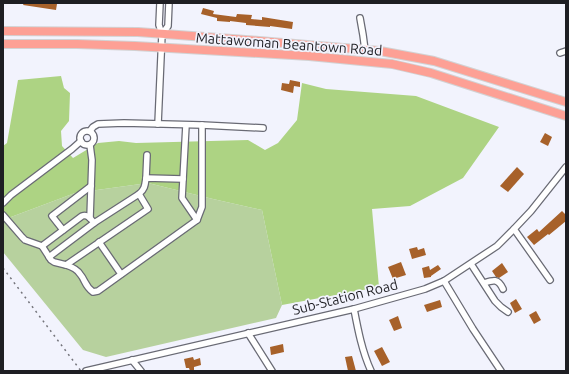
<svg xmlns="http://www.w3.org/2000/svg" width="569" height="374" font-family="Ubuntu,sans-serif">
  <rect width="100%" height="100%" fill="#f2f3fd"/>
  <polygon fill="#b7d19e" points="148,183 213,199 262,210 282,305 276,318 106,357 83,350 3,252 3,220 75,193"/>
  <polygon fill="#add383" points="61,76 64,88 70,93 69,121 61,131 62,146 73,158 98,143 119,141 136,143 248,140 265,150 278,143 297,120 302,83 326,89 416,96 499,127 463,178 410,206 372,209 379,287 282,305 262,210 213,199 148,183 75,193 3,220 3,146 7,143 18,80"/>
  <g fill="#a7612a">
    <polygon points="24,3 49,3 57,4 56,10 23,5"/>
    <polygon points="203,8 214,11 213,14 236,17 237,14 252,15 251,19 262,20 262,17 293,22 292,29 270,26 270,27 246,25 246,23 230,21 230,22 217,21 217,18 201,14"/>
    <polygon points="290,80 300,82 300,87 294,86 293,93 281,90 282,83 289,84"/>
    <polygon points="545,133 552,137 548,146 540,142"/>
    <polygon points="517,167 524,174 508,192 500,186"/>
    <polygon points="562,211 566,215 566,221 549,235 548,234 534,245 527,237 537,229 539,232"/>
    <polygon points="417,247 418,250 424,248 426,255 412,259 409,249"/>
    <polygon points="401,262 406,275 393,279 388,267"/>
    <polygon points="502,263 508,272 499,278 496,277 492,271"/>
    <polygon points="438,265 441,269 431,276 431,277 424,278 422,268 429,266 430,270"/>
    <polygon points="516,299 522,309 515,313 510,303"/>
    <polygon points="440,300 442,307 427,312 424,305"/>
    <polygon points="536,311 541,320 534,324 529,315"/>
    <polygon points="398,316 402,328 394,331 389,320"/>
    <polygon points="283,344 284,352 271,355 270,347"/>
    <polygon points="382,347 390,362 382,366 374,351"/>
    <polygon points="352,356 356,371 348,371 345,357"/>
    <polygon points="193,357 194,360 200,358 201,365 194,367 194,370 190,371 189,368 186,368 184,359"/>
  </g>
  <g fill="none" stroke-linecap="round" stroke-linejoin="round">
    <defs>
      <g id="minor">
        <polyline points="360,18 363,35 365,50"/>
        <polyline points="162,34 168,26 169,3"/>
        <polyline points="560,53 566,51"/>
        <polyline points="158,124 162,34 159,25 160,3"/>
        <polyline points="186,125 182,198 197,220"/>
        <circle cx="87" cy="138" r="7"/>
        <polyline points="90,131 93,127 98,124 124,123 202,125 263,128"/>
        <polyline points="146,178 147,155"/>
        <polyline points="3,203 11,195 72,149 81,141"/>
        <polyline points="3,215 22,237 25,240 42,246 51,260 54,262 66,265 148,209 139,194"/>
        <polyline points="90,218 92,160 90,145"/>
        <polyline points="514,229 550,280"/>
        <polyline points="63,230 52,216 91,186"/>
        <polyline points="99,242 121,274"/>
        <path d="M42,246L82,216C88,214 91,219 94,223L139,194C145,189 145,185 146,178L183,179"/>
        <polyline points="49,257 94,223"/>
        <polyline points="471,264 495,301 501,307 508,312"/>
        <path d="M66,265C72,267 77,269 80,274C86,281 84,285 93,292L98,291L197,220L202,207V125"/>
        <polyline points="444,281 473,329 501,371"/>
        <path d="M484,283C493,280 498,278 503,289"/>
        <path d="M354,309C358,330 362,351 371,371"/>
        <polyline points="248,333 272,371"/>
        <polyline points="132,360 141,371"/>
        <polyline points="86,371 354,309 425,289 444,281 497,246 514,229 531,211 566,167"/>
      </g>
      <g id="highway">
        <polyline points="3,31 138,32 259,41 380,51 434,61 566,102"/>
        <polyline points="3,44 77,44 135,46 309,56 392,64 431,73 566,116"/>
      </g>
    </defs>
    <use href="#minor" stroke="#696a74" stroke-width="8"/>
    <use href="#highway" stroke="#d2d2d3" stroke-width="10"/>
    <use href="#minor" stroke="#fff" stroke-width="5.5"/>
    <use href="#highway" stroke="#fda095" stroke-width="8"/>
    <polyline stroke="#74747b" stroke-width="1.5" stroke-dasharray="2 4" stroke-linecap="butt" points="3,268 81,371"/>
  </g>
  <g text-anchor="middle" stroke-width="3.5" stroke-linejoin="round" paint-order="stroke">
    <g font-size="14" fill="#1e1e23" stroke="#f2f3fd">
      <text transform="translate(289 44) rotate(4)" y="5">Mattawoman Beantown Road</text>
      <text transform="translate(345 297) rotate(-14)" y="5">Sub-Station Road</text>
    </g>
  </g>
  <rect width="569" height="374" fill="none" stroke="#1e1e23" stroke-width="8"/>
</svg>
